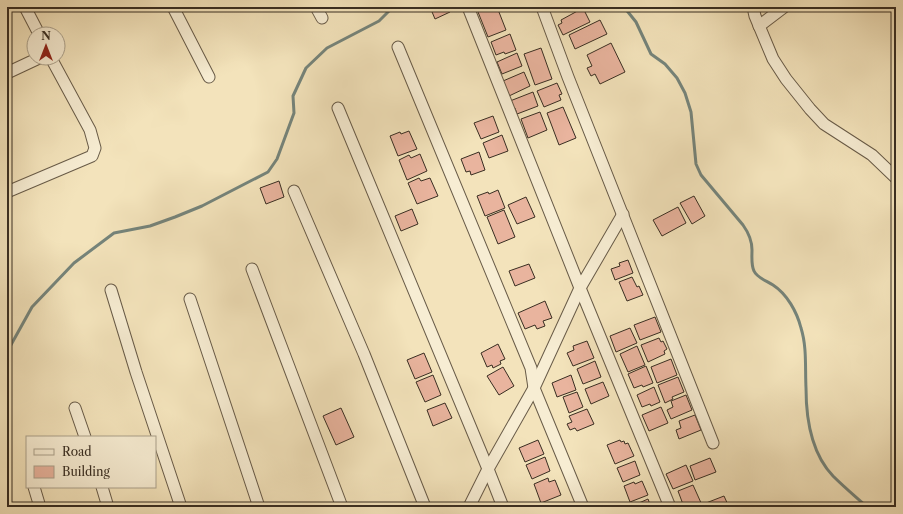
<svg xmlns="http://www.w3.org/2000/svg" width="903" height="514" font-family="'Libre Caslon Text',serif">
  <rect width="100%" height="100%" fill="#f3e3bb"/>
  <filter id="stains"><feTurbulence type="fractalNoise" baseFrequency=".005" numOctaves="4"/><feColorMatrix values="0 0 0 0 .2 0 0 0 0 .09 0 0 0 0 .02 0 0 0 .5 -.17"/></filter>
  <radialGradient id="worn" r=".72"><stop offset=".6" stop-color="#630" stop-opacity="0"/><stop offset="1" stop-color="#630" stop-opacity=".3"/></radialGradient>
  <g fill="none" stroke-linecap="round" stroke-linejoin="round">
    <g stroke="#75847b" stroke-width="3">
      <path d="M624,7L636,22L651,54L665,64L677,78L685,93L691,112L696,164L701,175L743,225C748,232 752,240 752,250C752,256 751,265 754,271C757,278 767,281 773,285C787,294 797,312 801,328C807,347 805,368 806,388C806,419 811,453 833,476C844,487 856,497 867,507"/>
      <polyline points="7,352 32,307 74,263 114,233 150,226 175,217 202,206 268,172 277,159 294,113 293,96 306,68 327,48 379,21 389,11 390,7"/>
    </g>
  </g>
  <g fill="#e9b49e" stroke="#392e22">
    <polygon points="430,7 448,7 450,12 435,19"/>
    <polygon points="476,7 497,7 506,30 488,37"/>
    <polygon points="583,8 590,22 563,35 558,25 562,23 561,20"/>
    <polygon points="600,20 607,34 575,49 569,35"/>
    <polygon points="510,34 516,50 505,54 504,52 496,55 491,42"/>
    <polygon points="611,43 625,72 600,84 595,74 591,76 587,68 592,66 587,55"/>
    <polygon points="541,48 552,79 535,85 524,54"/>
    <polygon points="517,53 522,66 502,74 497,62"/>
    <polygon points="524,72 530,86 509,96 503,81"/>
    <polygon points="557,83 562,94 559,95 561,100 544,107 537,91"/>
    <polygon points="533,92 538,106 517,114 515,108 513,109 510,101"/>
    <polygon points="563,107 576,138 559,145 547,113"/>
    <polygon points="540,112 547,130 528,138 521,119"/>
    <polygon points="493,116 499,132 481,139 474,123"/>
    <polygon points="409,131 417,149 398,156 390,136 400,132 401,134"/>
    <polygon points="502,135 508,151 489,158 483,143"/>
    <polygon points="479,152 485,170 471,175 470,171 466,172 461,159"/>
    <polygon points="420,154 427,171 407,180 399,160 409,155 411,158"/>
    <polygon points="419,178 421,181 430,178 438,196 417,204 408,183"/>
    <polygon points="279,181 284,197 266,204 260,188"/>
    <polygon points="498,190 505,208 485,216 477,196 488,192 489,194"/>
    <polygon points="694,196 705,216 692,224 680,203"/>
    <polygon points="526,197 535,217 517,224 508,205"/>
    <polygon points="678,207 686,223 662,236 653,220"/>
    <polygon points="412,209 418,224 401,231 395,216"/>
    <polygon points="504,210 515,237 498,244 487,217"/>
    <polygon points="628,260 633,273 615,280 611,269 620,266 619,263"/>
    <polygon points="529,264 535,278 515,286 509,271"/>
    <polygon points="632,277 637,287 639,286 643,295 627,301 619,282"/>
    <polygon points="545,301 552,318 543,321 545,326 537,329 535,325 525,329 518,313"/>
    <polygon points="655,317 661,332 640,340 634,325"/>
    <polygon points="630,328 637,343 616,352 610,336"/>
    <polygon points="659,338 661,342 663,341 667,349 664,351 665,354 648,362 641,345"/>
    <polygon points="587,341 594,358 573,366 567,353 574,350 573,346"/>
    <polygon points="498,344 505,359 500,361 501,364 493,368 492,365 487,367 481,353"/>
    <polygon points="637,346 645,365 628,372 620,354"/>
    <polygon points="424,353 432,372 415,379 407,360"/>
    <polygon points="671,359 677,375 657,383 651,367"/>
    <polygon points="595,361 601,377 583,384 577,369"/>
    <polygon points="646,366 653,383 643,387 642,385 634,388 628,374"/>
    <polygon points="503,367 514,386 499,395 487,376"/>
    <polygon points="433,375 441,395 425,402 416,382"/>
    <polygon points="571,375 576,390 557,397 552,383"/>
    <polygon points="678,377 684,392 672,397 673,399 665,403 658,385"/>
    <polygon points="603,382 609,396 591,404 585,389"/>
    <polygon points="654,387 660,402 651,406 650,404 642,407 637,395"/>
    <polygon points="577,392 583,407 569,413 563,397"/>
    <polygon points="686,395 692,410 671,419 667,410 673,407 671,401"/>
    <polygon points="445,403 452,418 433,426 427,410"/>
    <polygon points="661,407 668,423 649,431 642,415"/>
    <polygon points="341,408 354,437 336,445 323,416"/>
    <polygon points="587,409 594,424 577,431 575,428 570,430 567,424 572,422 569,416"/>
    <polygon points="695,415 701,430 679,439 676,430 681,428 679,421"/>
    <polygon points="538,440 544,454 525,462 519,448"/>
    <polygon points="620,440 621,442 624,441 625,444 628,443 634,456 615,464 607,445"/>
    <polygon points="545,457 550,471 532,479 526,465"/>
    <polygon points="710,458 716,472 695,480 690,466"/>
    <polygon points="635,461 640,475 623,482 617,468"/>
    <polygon points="686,465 693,481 673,489 666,474"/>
    <polygon points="548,478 549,482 555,480 561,495 541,503 534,484"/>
    <polygon points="642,481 648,495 630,502 624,486 634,482 635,484"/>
    <polygon points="693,485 702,505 698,507 684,507 678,491"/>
    <polygon points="724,496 729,507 708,507 706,503"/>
    <polygon points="648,499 651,507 633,507 632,506"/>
    <polygon points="565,503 567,507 557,507"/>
  </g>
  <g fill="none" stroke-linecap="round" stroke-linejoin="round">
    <defs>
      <g id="minor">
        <polyline points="25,7 39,34"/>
        <polyline points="173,7 209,77"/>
        <polyline points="316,7 322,18"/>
        <polyline points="468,7 580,288 670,507"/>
        <polyline points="542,7 568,77 713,443"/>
        <polyline points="753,7 755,16 773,59 786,79 810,109 824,124 872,155 896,178"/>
        <polyline points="759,26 784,7"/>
        <polyline points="398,47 531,368 534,388 583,507"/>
        <polyline points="7,73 39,58"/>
        <polyline points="338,108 488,469 503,507"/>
        <polyline points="294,191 364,354 425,507"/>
        <polyline points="7,192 92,156 95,148 90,130 51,58"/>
        <polyline points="252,269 342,507"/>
        <polyline points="111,290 136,372 181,507"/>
        <polyline points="190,299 259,507"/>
        <polyline points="75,408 85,437"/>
        <polyline points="34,487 40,507"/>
        <polyline points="102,487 108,507"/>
        <polyline points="469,507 488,469 534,388 580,288 623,214"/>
      </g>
    </defs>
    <use href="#minor" stroke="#685b48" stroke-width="13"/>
    <use href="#minor" stroke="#f7edd3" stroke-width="11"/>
  </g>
  <rect width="903" height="514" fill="none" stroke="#f3e3bb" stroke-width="24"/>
  <rect x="8" y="8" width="887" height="498" fill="none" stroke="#392e22" stroke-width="2"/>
  <rect x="12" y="12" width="879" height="490" fill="none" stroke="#392e22"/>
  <rect x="26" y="436" width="130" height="52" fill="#f7edd3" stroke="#aba18c"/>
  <rect x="34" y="449" width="20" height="6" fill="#f7edd3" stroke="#aba18c"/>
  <text x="62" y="456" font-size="12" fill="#392e22">Road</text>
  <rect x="34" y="466" width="20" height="12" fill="#e9b49e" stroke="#aba18c"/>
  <text x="62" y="476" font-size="12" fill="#392e22">Building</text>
  <g transform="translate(46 46)"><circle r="19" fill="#f7edd3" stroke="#aba18c"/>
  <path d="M0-3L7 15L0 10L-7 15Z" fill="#8f2418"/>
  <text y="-6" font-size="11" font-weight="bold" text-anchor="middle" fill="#392e22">N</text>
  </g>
  <rect width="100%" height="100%" filter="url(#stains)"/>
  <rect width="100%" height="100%" fill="url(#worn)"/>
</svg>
